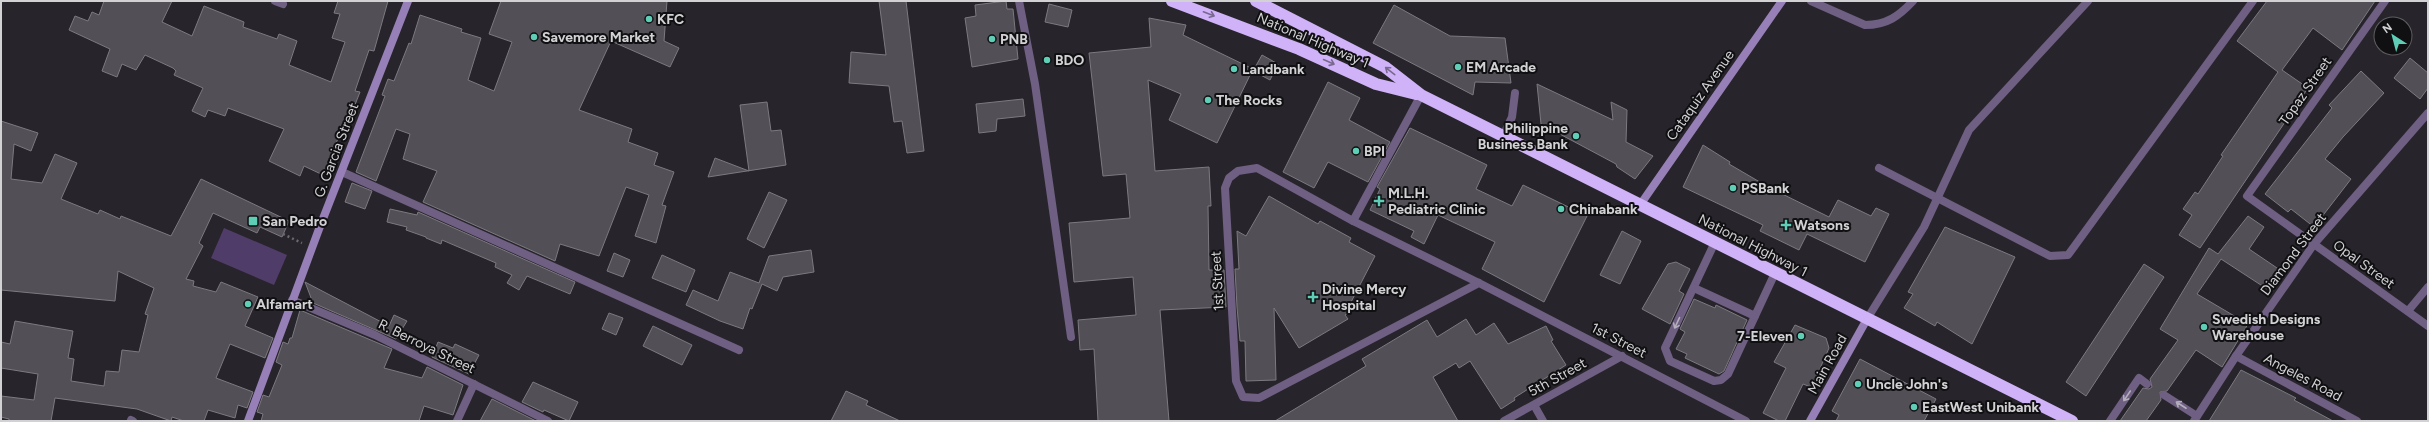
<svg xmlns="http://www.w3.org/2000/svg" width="2429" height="422" font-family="Figtree,sans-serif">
  <rect width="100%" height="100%" fill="#27252b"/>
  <polygon fill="#503c69" points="224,228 287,255 274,285 211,258"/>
  <g fill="#525056" stroke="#7c7980">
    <polygon points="104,1 172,1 162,22 192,36 204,6 244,22 243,27 277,39 279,34 297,41 289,65 331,82 345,42 332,38 340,14 334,13 338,1 388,1 374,51 369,50 355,91 360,92 349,120 346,119 323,175 304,166 300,176 269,161 284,129 228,108 225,116 208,110 205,117 192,111 203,88 174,75 176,71 173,68 145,55 136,70 122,64 117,77 102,71 110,49 69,30 75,16 88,21 92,12 99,15"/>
    <polygon points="501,1 667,1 664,41 679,48 670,67 611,41 579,110 632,129 628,142 658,153 654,165 674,172 662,205 666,206 656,243 635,236 649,195 626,187 599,256 560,244 555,261 423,202 437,171 403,159 410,134 396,129 376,181 356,172 382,104 385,96 382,95 388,79 394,81 409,43 411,44 420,15 462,29 461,32 481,38 468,80 494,91 512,42 489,34"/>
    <polygon points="879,1 906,1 924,151 907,153 902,121 894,122 889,86 849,83 851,52 886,55"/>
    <polygon points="1006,1 1007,9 1013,9 1018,59 972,67 965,18 976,16 975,5"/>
    <polygon points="2267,1 2375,1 2342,50 2313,28 2282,70 2308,88 2200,248 2179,235 2192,215 2183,209 2195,192 2198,194 2223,156 2221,155 2278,72 2237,41"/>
    <polygon points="1049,4 1072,10 1068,27 1045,22"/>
    <polygon points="1394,5 1450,36 1505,38 1511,83 1475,82 1473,95 1373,43"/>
    <polygon points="1149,18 1186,25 1183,35 1253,69 1217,143 1169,120 1181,94 1148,80 1155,171 1209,167 1211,206 1208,206 1209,270 1224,270 1226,307 1160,310 1169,421 1098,421 1094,349 1080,350 1078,320 1136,315 1133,277 1074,282 1069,223 1130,218 1126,174 1103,176 1089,53 1151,47"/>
    <polygon points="1262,55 1278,64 1270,80 1253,71"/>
    <polygon points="2410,58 2428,73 2428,88 2420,99 2394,78"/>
    <polygon points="2361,71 2384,93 2343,137 2325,159 2351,179 2314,227 2291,209 2288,212 2265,194 2332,108 2329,105"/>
    <polygon points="1328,82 1360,98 1349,120 1390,142 1368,182 1328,162 1314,188 1283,172"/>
    <polygon points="1537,84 1613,120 1611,102 1627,110 1626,142 1653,156 1635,179 1617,167 1616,164 1541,124"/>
    <polygon points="1023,99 1025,116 997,119 996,131 979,133 976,104"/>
    <polygon points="767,102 771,131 781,130 786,165 708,177 715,158 749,171 740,105"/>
    <polygon points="1,121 38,133 31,151 14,144 11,179 42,183 55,154 77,163 61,199 98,214 100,210 120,219 121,216 171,236 201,179 289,221 282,237 260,227 257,233 213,213 199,243 203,246 186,279 194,281 193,286 216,292 221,282 258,297 245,326 273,338 265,358 230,344 216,378 253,392 247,408 238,405 235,418 208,410 204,421 184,421 172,417 171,421 137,409 55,398 51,421 9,421 9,419 1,417 1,396 34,400 38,374 1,368 1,342 10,344 15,321 73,331 68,358 74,359 71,381 104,386 106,371 119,372 122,350 139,352 148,315 145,314 154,288 118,271 115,301 1,290"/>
    <polygon points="1410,128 1487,165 1476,189 1512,206 1523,185 1587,216 1544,302 1482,269 1495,242 1438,215 1424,244 1411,237 1414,231 1370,210 1380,189 1377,187"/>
    <polygon points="1703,145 1730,162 1729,164 1770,188 1829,217 1838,200 1871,216 1876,208 1889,214 1865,262 1807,234 1799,250 1760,231 1763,225 1683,187"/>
    <polygon points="352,183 372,191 365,209 345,202"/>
    <polygon points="769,192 787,200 764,248 747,239"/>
    <polygon points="1269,196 1318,224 1320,221 1351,238 1349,242 1375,256 1350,304 1354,309 1345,315 1348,319 1299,348 1274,308 1276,380 1246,381 1245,341 1240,341 1237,307 1235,269 1239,269 1237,231 1246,236"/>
    <polygon points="390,209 417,215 418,212 575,282 570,294 527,276 519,290 507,283 512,275 495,267 496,263 442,240 441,244 426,238 426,237 406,230 407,227 387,222"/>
    <polygon points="2248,216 2264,227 2249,249 2280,270 2267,289 2221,259 2197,294 2248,324 2222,367 2196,350 2167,391 2160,392 2161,400 2146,421 2120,421 2143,388 2149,389 2152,387 2150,379 2178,340 2160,329 2209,248 2218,254"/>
    <polygon points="1945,227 2015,257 1972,344 1937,322 1935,326 1904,308 1913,294 1908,292"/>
    <polygon points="1622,231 1641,241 1620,284 1600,275"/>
    <polygon points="811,250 814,272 783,277 777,291 762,284 752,309 750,308 743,329 720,321 686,305 693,290 718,301 730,272 759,283 769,256"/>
    <polygon points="614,253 630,260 623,277 607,271"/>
    <polygon points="662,255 695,270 686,292 652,278"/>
    <polygon points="1676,262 1690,269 1679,291 1684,294 1670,324 1642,309 1668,264"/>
    <polygon points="2144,264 2164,277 2086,396 2066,382"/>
    <polygon points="305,282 389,326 394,315 407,321 396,339 313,303"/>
    <polygon points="1694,299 1715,308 1716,305 1747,320 1724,371 1719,374 1685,358 1687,354 1676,349 1685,332 1680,329"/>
    <polygon points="300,310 392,349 384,368 422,378 427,367 463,385 453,415 424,406 419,421 261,421 263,414 257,412 263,395 269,397 282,365 276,362 283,342 288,344 290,338 292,338"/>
    <polygon points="609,313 623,318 616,335 602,329"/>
    <polygon points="1466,319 1476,335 1494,323 1508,344 1546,326 1553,340 1551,341 1566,365 1514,398 1515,400 1501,409 1470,361 1459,368 1456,363 1433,377 1458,421 1275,421 1366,366 1362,359 1427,320 1437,337"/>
    <polygon points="1795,325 1826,338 1829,348 1814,382 1811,387 1803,384 1785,421 1779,421 1763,413 1786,368 1774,362"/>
    <polygon points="653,326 692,345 682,365 643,346"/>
    <polygon points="438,342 453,348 455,344 479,355 469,374 432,357"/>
    <polygon points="1860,359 1936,399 1924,421 1836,421 1839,415 1832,411"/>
    <polygon points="2241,370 2296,398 2294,400 2333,421 2209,421"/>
    <polygon points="533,382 578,402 569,421 544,410 543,412 522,402"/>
    <polygon points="846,391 868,401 866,405 900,421 831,421"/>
    <polygon points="492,399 536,421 480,421"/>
  </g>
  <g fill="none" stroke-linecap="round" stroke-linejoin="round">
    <polyline stroke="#6c6a6f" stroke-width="2.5" stroke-dasharray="2 3" stroke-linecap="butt" points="283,234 302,243"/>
    <g stroke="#6e5f83" stroke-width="8">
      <polyline points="275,1 283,4"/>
      <polyline points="1019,1 1035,84 1071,337"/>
      <polyline points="1503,136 1512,117 1515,93"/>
      <polyline points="1715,242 1665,348 1670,361 1714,381 1721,380 1728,374 1775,273"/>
      <polyline points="1694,288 1755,316"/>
      <polyline points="2236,356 2357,421"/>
      <polyline points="2164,395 2197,416"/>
      <polyline points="131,420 133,421"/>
      <polyline points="457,421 474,384"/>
      <polyline points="2110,421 2139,378 2147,384"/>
    </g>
    <g stroke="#6e5f83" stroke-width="8">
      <path d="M1811,1L1865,25C1887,25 1899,16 1913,1"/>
      <polyline points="2385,1 2247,196 2428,326"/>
      <polyline points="1879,168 2050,256 2068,255 2253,1"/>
      <polyline points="342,172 739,350"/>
      <polyline points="1353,221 1421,95"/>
      <polyline points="1479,283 1259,398 1243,397 1236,381 1225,188 1229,178 1238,171 1257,168 1353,221 1479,283 1746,421"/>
      <polyline points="292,300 375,335 548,421"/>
      <polyline points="2408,311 2428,287"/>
      <polyline points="1867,319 1924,227 1969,130 2088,1"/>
      <polyline points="1534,405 1543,421"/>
      <polyline points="1504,421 1622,356"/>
      <polyline points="2194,421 2236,356 2314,244 2428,113"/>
    </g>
    <g stroke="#977fb7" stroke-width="8">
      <polyline points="1640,205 1782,1"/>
      <polyline points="248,421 319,229 408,1"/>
      <polyline points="1810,421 1867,319"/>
    </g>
    <g stroke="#cfb2f8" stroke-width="12">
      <polyline points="1172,1 1299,49 1376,84 1416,94"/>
      <polyline points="1256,1 1385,67 1421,95 2072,421"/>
    </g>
  </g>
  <defs><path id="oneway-shaft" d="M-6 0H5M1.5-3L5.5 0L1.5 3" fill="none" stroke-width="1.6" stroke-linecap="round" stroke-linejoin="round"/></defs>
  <g stroke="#796990">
    <use href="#oneway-shaft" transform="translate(1209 14) rotate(21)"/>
    <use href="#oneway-shaft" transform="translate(1329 62) rotate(24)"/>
    <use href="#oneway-shaft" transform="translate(1390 71) rotate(-142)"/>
  </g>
  <g stroke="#b4afbc">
    <use href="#oneway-shaft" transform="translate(1677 323) rotate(115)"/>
    <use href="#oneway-shaft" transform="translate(2127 396) rotate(124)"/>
    <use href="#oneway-shaft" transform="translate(2181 405) rotate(-147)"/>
  </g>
  <g fill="#5eceb7" stroke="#100f11" stroke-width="1.5">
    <circle cx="649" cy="19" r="4"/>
    <circle cx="534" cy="37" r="4"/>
    <circle cx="992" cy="39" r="4"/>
    <circle cx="1047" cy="60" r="4"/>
    <circle cx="1458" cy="67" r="4"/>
    <circle cx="1234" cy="69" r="4"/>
    <circle cx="1208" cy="100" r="4"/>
    <circle cx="1576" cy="136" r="4"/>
    <circle cx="1356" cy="151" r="4"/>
    <circle cx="1733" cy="188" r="4"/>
    <path d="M1377 195h4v4h4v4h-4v4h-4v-4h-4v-4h4z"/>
    <circle cx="1561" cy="209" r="4"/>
    <rect x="248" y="216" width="10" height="10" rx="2"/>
    <path d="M1784 219h4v4h4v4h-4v4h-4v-4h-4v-4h4z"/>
    <path d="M1311 291h4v4h4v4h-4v4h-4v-4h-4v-4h4z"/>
    <circle cx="248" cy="304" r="4"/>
    <circle cx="2204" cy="327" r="4"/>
    <circle cx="1801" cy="336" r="4"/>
    <circle cx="1858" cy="384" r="4"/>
    <circle cx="1914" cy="407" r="4"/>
  </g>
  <g text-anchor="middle" stroke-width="4" stroke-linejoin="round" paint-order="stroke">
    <g font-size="14" font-weight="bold" fill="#d2d1d4" stroke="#100f11" text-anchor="start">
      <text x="657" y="24">KFC</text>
      <text x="542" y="42">Savemore Market</text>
      <text x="1000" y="44">PNB</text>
      <text x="1055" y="65">BDO</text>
      <text x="1466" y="72">EM Arcade</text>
      <text x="1242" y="74">Landbank</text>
      <text x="1216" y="105">The Rocks</text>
      <text x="1568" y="133" text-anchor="end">Philippine<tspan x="1568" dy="16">Business Bank</tspan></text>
      <text x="1364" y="156">BPI</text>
      <text x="1741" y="193">PSBank</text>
      <text x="1388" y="198">M.L.H.<tspan x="1388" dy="16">Pediatric Clinic</tspan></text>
      <text x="1569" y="214">Chinabank</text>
      <text x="262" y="226">San Pedro</text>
      <text x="1794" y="230">Watsons</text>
      <text x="1322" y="294">Divine Mercy<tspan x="1322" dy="16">Hospital</tspan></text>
      <text x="256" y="309">Alfamart</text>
      <text x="2212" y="324">Swedish Designs<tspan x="2212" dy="16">Warehouse</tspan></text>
      <text x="1793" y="341" text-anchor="end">7-Eleven</text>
      <text x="1866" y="389">Uncle John's</text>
      <text x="1922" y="412">EastWest Unibank</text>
    </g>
    <g font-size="14" fill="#d2d1d4" stroke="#100f11">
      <text transform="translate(1313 40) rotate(23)" y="5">National Highway 1</text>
      <text transform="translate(2305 91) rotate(-55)" y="5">Topaz Street</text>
      <text transform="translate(1700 95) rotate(-55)" y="5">Cataquiz Avenue</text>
      <text transform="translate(336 150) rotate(-69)" y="5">G. Garcia Street</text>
      <text transform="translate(1753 245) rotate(27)" y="5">National Highway 1</text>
      <text transform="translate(2293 254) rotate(-53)" y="5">Diamond Street</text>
      <text transform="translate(2364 264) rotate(36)" y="5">Opal Street</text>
      <text transform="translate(1217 281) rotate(-93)" y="5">1st Street</text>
      <text transform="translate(1619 340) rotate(27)" y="5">1st Street</text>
      <text transform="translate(427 346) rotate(26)" y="5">R. Berroya Street</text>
      <text transform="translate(1827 364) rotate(-61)" y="5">Main Road</text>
      <text transform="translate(1557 377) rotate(-29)" y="5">5th Street</text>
      <text transform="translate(2303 377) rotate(28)" y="5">Angeles Road</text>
    </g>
  </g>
  <rect width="2429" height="422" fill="none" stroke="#d2d1d4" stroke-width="4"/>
  <g transform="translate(2393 36) rotate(324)"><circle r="19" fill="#100f11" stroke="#5e5d5f"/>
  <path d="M0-3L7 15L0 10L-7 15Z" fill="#5eceb7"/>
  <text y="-6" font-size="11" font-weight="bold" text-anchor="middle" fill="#d2d1d4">N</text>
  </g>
</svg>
